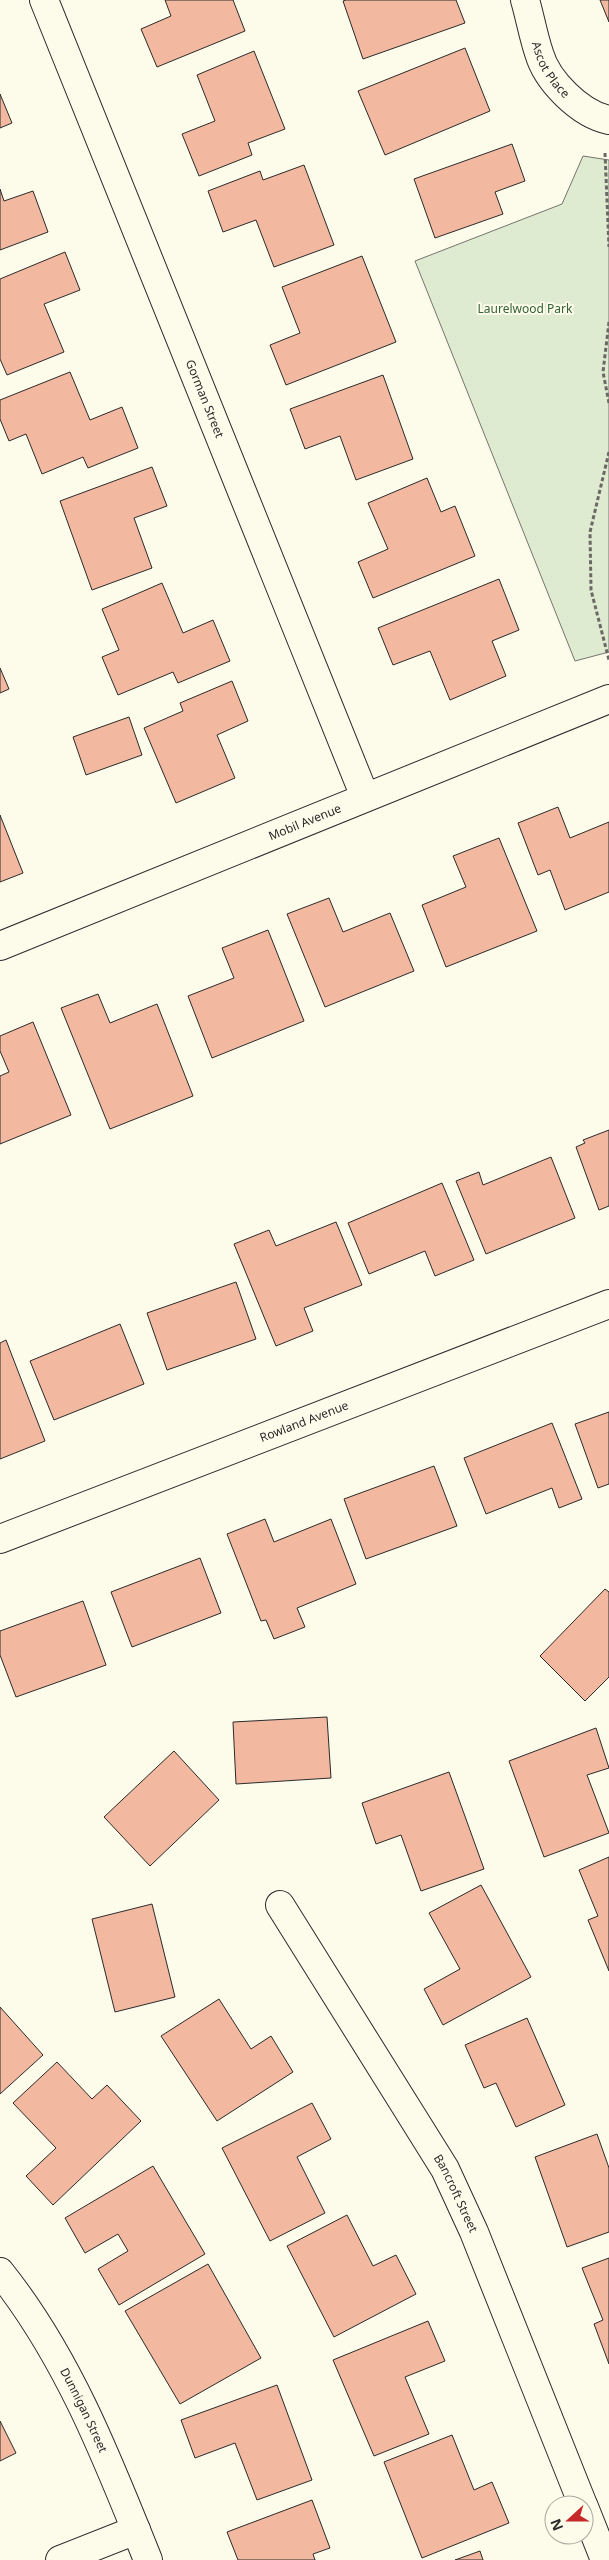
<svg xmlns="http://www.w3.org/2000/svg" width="609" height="2560" font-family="'Noto Sans',sans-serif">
  <rect width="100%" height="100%" fill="#fdfbea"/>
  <polygon fill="#deebd1" stroke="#74746e" points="583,156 609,160 609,652 575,661 415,261 562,204"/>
  <g fill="#f2b8a0" stroke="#2b2b2b">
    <polygon points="165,0 233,0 245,31 157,67 141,29 171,16"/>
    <polygon points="346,0 456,0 465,23 363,59 343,1"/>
    <polygon points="600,0 609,0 609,22"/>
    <polygon points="465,48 490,111 385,155 358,91"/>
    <polygon points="254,51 285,129 248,143 252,155 199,176 182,134 215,121 197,75"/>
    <polygon points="0,94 12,123 0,128"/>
    <polygon points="512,144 525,181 495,192 503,214 435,238 414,179"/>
    <polygon points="304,165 334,245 274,267 256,220 223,232 208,191 260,171 263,180"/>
    <polygon points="0,189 4,201 33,191 48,232 0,250"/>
    <polygon points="65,252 80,290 44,304 64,352 7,375 0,359 0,279"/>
    <polygon points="362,256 396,342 286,385 270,345 300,333 282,287"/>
    <polygon points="70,372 90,420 122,407 138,448 88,468 83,457 42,474 26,434 9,441 0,419 0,400"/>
    <polygon points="383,375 413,459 356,480 340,436 305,449 290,409"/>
    <polygon points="152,467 167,506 134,518 152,568 92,590 60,501"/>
    <polygon points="427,478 441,512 455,506 475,556 373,598 358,562 388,549 368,503"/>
    <polygon points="499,579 519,630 492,641 506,676 450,700 430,651 393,665 378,628"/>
    <polygon points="162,583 183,633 213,620 230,661 178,683 173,672 118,695 102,657 119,650 102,609"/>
    <polygon points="0,668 9,689 0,693"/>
    <polygon points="232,681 248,721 217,735 235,778 176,803 144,728 183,711 180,703"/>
    <polygon points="129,717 142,755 86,775 73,737"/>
    <polygon points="558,807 570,838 609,822 609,892 565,910 550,870 538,875 518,823"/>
    <polygon points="0,815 23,873 0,882"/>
    <polygon points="499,838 537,931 446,967 422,905 466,887 453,856"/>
    <polygon points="329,898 343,932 390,913 414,971 325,1007 287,914"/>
    <polygon points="268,930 304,1021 212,1058 188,996 234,978 222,948"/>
    <polygon points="98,994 110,1023 157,1004 193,1096 110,1129 61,1008"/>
    <polygon points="33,1022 71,1115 0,1144 0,1076 9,1072 0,1051 0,1036"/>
    <polygon points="609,1130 609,1206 599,1210 576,1147 585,1143 583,1140"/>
    <polygon points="551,1157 575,1218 486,1254 456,1181 479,1172 483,1185"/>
    <polygon points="442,1183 474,1260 435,1276 425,1251 369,1274 348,1223"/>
    <polygon points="336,1222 362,1285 304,1308 313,1331 276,1346 234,1244 269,1230 276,1246"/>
    <polygon points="236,1282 256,1339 167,1370 147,1313"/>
    <polygon points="120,1324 144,1384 54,1420 30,1361"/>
    <polygon points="6,1340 45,1441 0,1459 0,1343"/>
    <polygon points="609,1412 609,1484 598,1488 575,1424"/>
    <polygon points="552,1423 582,1499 559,1508 552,1488 486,1514 464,1458"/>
    <polygon points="434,1466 457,1526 366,1559 344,1499"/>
    <polygon points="265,1519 274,1542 331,1519 356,1584 297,1608 305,1627 274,1639 266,1620 261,1621 227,1534"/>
    <polygon points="200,1558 221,1613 132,1647 111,1592"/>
    <polygon points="605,1589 609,1592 609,1677 585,1701 540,1656"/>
    <polygon points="83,1601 106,1665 16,1697 0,1655 0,1631"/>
    <polygon points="327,1717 331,1778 236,1784 233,1722"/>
    <polygon points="596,1728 609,1768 587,1775 609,1833 544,1857 509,1761"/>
    <polygon points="174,1751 219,1800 150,1866 104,1817"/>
    <polygon points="449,1772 484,1869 421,1891 401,1835 376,1844 362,1803"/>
    <polygon points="609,1857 609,1971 588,1920 598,1916 579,1870"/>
    <polygon points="481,1885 531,1977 443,2025 424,1989 460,1969 429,1913"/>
    <polygon points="152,1904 175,1997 115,2012 92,1919"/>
    <polygon points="219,1999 251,2049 271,2036 293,2072 217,2121 161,2036"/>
    <polygon points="0,2007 43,2055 0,2094"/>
    <polygon points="527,2018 565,2105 516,2127 496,2083 484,2088 465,2045"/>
    <polygon points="57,2062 92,2099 107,2085 141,2121 53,2205 26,2176 56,2148 13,2103"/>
    <polygon points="312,2103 331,2139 297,2157 325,2213 270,2241 222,2148"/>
    <polygon points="597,2134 609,2168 609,2232 567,2247 535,2157"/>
    <polygon points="153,2166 205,2254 119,2305 98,2269 128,2251 118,2234 85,2253 65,2218"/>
    <polygon points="347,2215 373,2266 396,2255 416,2294 334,2337 287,2246"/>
    <polygon points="609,2258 609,2364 594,2324 603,2320 582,2268"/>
    <polygon points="208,2264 261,2358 180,2404 125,2311"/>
    <polygon points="428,2321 445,2361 405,2377 429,2434 374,2456 333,2360"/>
    <polygon points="277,2385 312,2480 257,2500 235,2443 195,2458 181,2420"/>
    <polygon points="0,2421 16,2453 0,2461"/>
    <polygon points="452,2435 474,2490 492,2482 509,2523 422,2558 384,2462"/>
    <polygon points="312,2500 330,2548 313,2554 315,2560 238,2560 227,2532"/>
    <polygon points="480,2551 483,2560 455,2560"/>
  </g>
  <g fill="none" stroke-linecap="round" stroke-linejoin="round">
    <defs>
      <g id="minor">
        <path id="s1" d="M44,0L365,797"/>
        <path id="s2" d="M525,0C530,17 533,35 539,53C547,81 580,114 609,120"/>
        <path id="s3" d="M0,946L609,699"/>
        <path id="s4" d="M0,1539L609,1304"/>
        <path id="s5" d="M280,1905L445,2169L474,2232L583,2505"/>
        <path id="s6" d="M0,2272C68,2357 108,2460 148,2560"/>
        <polyline points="584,2507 605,2560"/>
        <polyline points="60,2560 136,2530"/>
      </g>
    </defs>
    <use href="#minor" stroke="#2b2b2b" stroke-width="30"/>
    <g stroke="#6a6964" stroke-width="3" stroke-dasharray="4 2.5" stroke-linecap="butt">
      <polyline points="605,153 609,247"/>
      <polyline points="609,322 603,372 609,403"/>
      <polyline points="609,452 590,532 591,590 609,660"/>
    </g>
    <use href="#minor" stroke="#fdfbea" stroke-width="28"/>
  </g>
  <g text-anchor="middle" stroke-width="4" stroke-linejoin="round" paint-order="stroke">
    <g font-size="12" fill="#2b2b2b" stroke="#fdfbea">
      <text dy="4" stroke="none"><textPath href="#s2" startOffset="75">Ascot Place</textPath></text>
      <text dy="4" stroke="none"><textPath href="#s1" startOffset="430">Gorman Street</textPath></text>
      <text dy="4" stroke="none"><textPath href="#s3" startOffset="329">Mobil Avenue</textPath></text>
      <text dy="4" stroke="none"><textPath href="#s4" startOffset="326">Rowland Avenue</textPath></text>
      <text dy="4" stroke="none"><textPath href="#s5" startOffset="338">Bancroft Street</textPath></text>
      <text dy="4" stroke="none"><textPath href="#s6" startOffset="162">Dunnigan Street</textPath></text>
    </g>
    <g font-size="12" fill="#34623c" stroke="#fdfbea">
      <text x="525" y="313">Laurelwood Park</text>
    </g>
  </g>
  <g transform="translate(569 2520) rotate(249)"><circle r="24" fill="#fdfbea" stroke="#a9a89e"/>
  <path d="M0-4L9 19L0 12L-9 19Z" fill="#c62828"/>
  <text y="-8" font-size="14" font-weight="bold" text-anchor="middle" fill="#2b2b2b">N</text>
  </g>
</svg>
